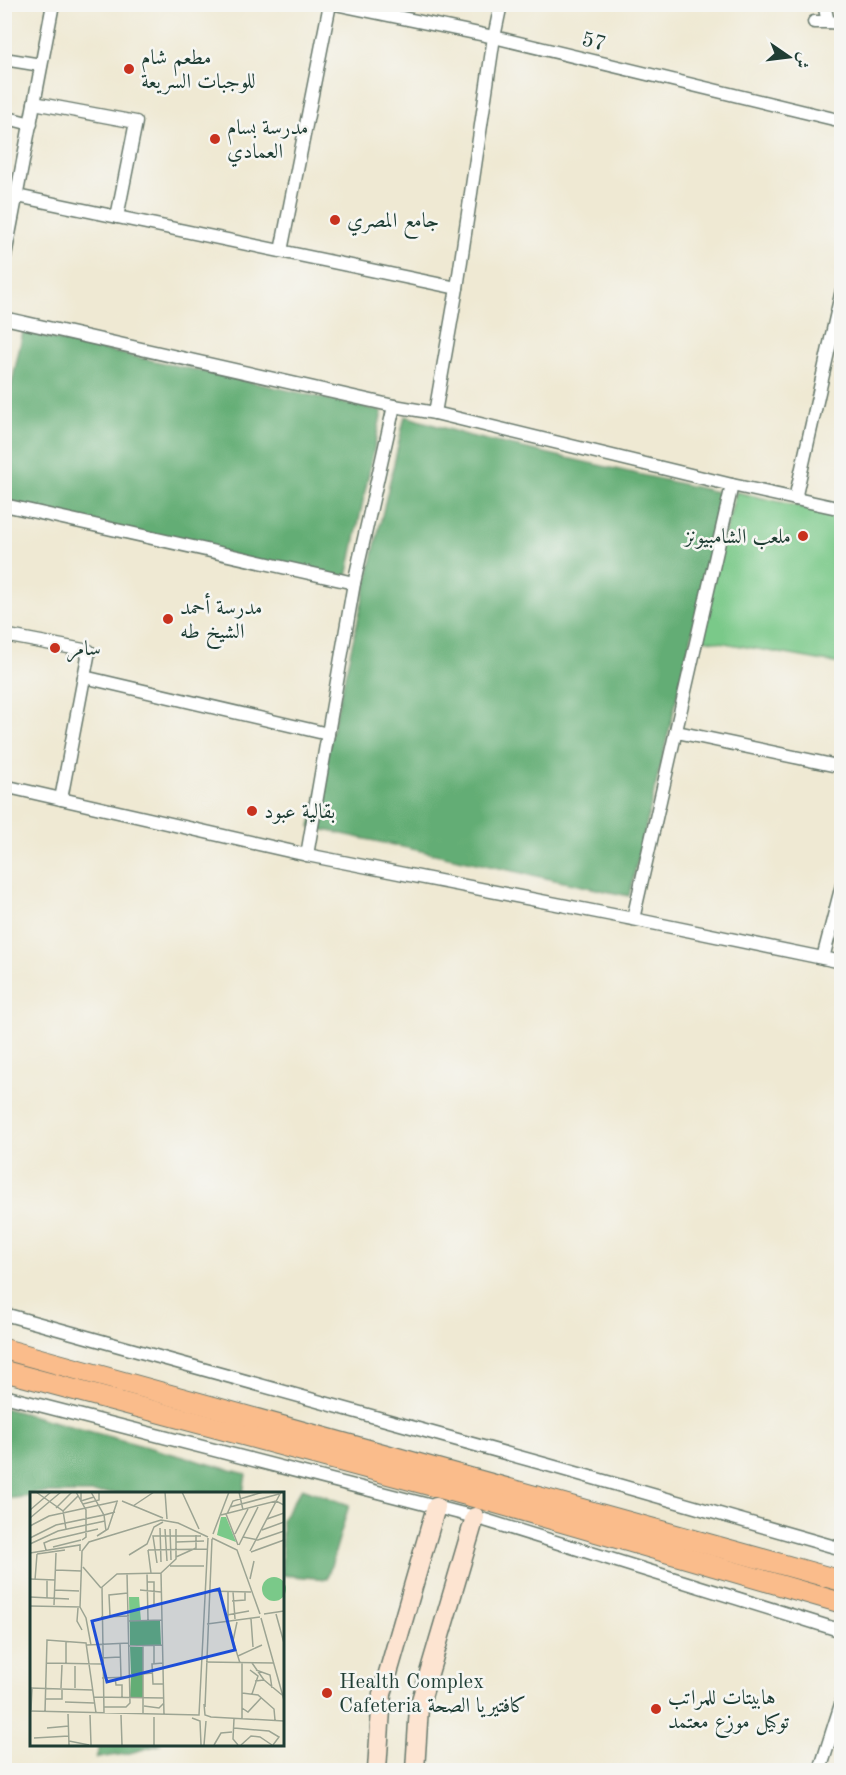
<svg xmlns="http://www.w3.org/2000/svg" width="846" height="1775" font-family="'Old Standard TT',Amiri,serif">
  <rect width="100%" height="100%" fill="#f6f6f2"/>
  <filter id="ink" filterUnits="userSpaceOnUse"><feTurbulence type="fractalNoise" baseFrequency=".0167" numOctaves="2"/><feDisplacementMap in="SourceGraphic" scale="12" xChannelSelector="R" yChannelSelector="G"/><feConvolveMatrix kernelMatrix="1 2 1 2 8 2 1 2 1" color-interpolation-filters="sRGB"/></filter>
  <filter id="wash" filterUnits="userSpaceOnUse"><feTurbulence type="fractalNoise" baseFrequency=".008" numOctaves="4" result="noise"/><feDisplacementMap in="SourceGraphic" scale="24" xChannelSelector="R" yChannelSelector="G"/><feGaussianBlur stdDeviation="1.35" result="paint"/><feColorMatrix in="noise" values="0 0 0 0 0 0 0 0 0 0 0 0 0 0 0 0 0 1.4 0 .05"/><feComposite in="paint" operator="in"/></filter>
  <g filter="url(#wash)">
    <rect width="100%" height="100%" fill="#efe9d3"/>
    <polygon fill="#7ac989" stroke="#4c835e" stroke-width="1.5" points="736,492 841,516 841,664 697,638"/>
    <g fill="#63ad75" stroke="#417554" stroke-width="1.5">
      <polygon points="23,332 382,411 346,582 5,501 5,415"/>
      <polygon points="405,416 470,436 726,494 629,896 310,827"/>
      <polygon points="4,1408 246,1474 243,1493 32,1493 31,1496 5,1499"/>
      <polygon points="302,1488 349,1505 327,1579 282,1575 282,1519"/>
      <polygon points="101,1744 162,1744 126,1754 96,1758"/>
    </g>
  </g>
  <g filter="url(#ink)">
    <g fill="none" stroke-linecap="round" stroke-linejoin="round">
      <defs>
        <g id="street">
          <polyline points="335,4 494,37 842,121"/>
          <polyline points="824,4 828,22 842,23"/>
          <polyline points="814,22 828,22"/>
          <polyline points="4,59 41,65"/>
          <polyline points="34,103 136,122 117,217"/>
          <polyline points="4,117 31,124"/>
          <polyline points="17,196 457,288"/>
          <polyline points="281,251 330,4"/>
          <polyline points="4,261 53,4"/>
          <polyline points="4,318 394,406 435,413 732,485 842,509"/>
          <polyline points="435,413 457,288 494,37 501,4"/>
          <polyline points="795,499 842,290"/>
          <polyline points="4,505 354,583"/>
          <polyline points="4,635 89,651 61,799"/>
          <polyline points="84,677 328,734"/>
          <polyline points="677,732 842,767"/>
          <polyline points="4,786 307,855 633,919 842,962"/>
          <polyline points="307,855 354,583 394,406"/>
          <polyline points="633,919 732,485"/>
          <polyline points="823,958 842,885"/>
          <polyline points="4,1314 548,1465 842,1549"/>
          <polyline points="4,1396 475,1517 842,1631"/>
          <polyline points="820,1770 842,1701"/>
        </g>
        <g id="secondary">
          <polyline points="377,1770 382,1694 436,1507"/>
          <polyline points="415,1770 419,1707 475,1517"/>
        </g>
        <g id="primary">
          <polyline points="4,1349 842,1581"/>
          <polyline points="4,1371 489,1501 842,1603"/>
        </g>
      </defs>
      <use href="#street" stroke="#68796c" stroke-width="15"/>
      <use href="#secondary" stroke="#68796c" stroke-width="21"/>
      <use href="#primary" stroke="#68796c" stroke-width="22"/>
      <use href="#street" stroke="#fff" stroke-width="12"/>
      <use href="#secondary" stroke="#fde4d1" stroke-width="18"/>
      <use href="#primary" stroke="#fabc8b" stroke-width="20"/>
    </g>
  </g>
  <g fill="#c8321e" stroke="#f6f6f2" stroke-width="2">
    <circle cx="129" cy="69" r="6"/>
    <circle cx="215" cy="139" r="6"/>
    <circle cx="335" cy="220" r="6"/>
    <circle cx="803" cy="536" r="6"/>
    <circle cx="168" cy="619" r="6"/>
    <circle cx="55" cy="648" r="6"/>
    <circle cx="252" cy="811" r="6"/>
    <circle cx="327" cy="1693" r="6"/>
    <circle cx="656" cy="1709" r="6"/>
  </g>
  <g text-anchor="middle" stroke-width="5" stroke-linejoin="round" paint-order="stroke">
    <g font-size="21" fill="#1f3d34" stroke="#f6f6f2">
      <text transform="translate(594 41) rotate(14)" y="7">57</text>
    </g>
    <g font-size="21" fill="#1f3d34" stroke="#f6f6f2" text-anchor="start">
      <text x="141" y="64">مطعم شام<tspan x="141" dy="24">للوجبات السريعة</tspan></text>
      <text x="227" y="134">مدرسة بسام<tspan x="227" dy="24">العمادي</tspan></text>
      <text x="347" y="227">جامع المصري</text>
      <text x="791" y="543" text-anchor="end">ملعب الشامبيونز</text>
      <text x="180" y="614">مدرسة أحمد<tspan x="180" dy="24">الشيخ طه</tspan></text>
      <text x="67" y="655">سامر</text>
      <text x="264" y="818">بقالية عبود</text>
      <text x="339" y="1688">Health Complex<tspan x="339" dy="24">Cafeteria كافتيريا الصحة</tspan></text>
      <text x="668" y="1704">هابيتات للمراتب<tspan x="668" dy="24">توكيل موزع معتمد</tspan></text>
    </g>
  </g>
  <g transform="translate(30 1492)">
    <rect width="254" height="254" fill="#efe9d3"/>
    <path d="M191,25H196L206,50L187,43ZM232 97a12 12 0 1 1 24 0a12 12 0 1 1-24 0ZM99,105H109L111,129L100,149Z" fill="#7ac989"/>
    <path d="M100,129H130L131,153H100ZM100,155H113V205H100L101,184L109,183L101,182Z" fill="#63ad75"/>
    <path fill="none" stroke="#9ca493" stroke-width="1.5" d="M6,0L33,19L36,37M46,0L56,18V45L52,48M51,0V9L64,5M61,0L74,23L85,20M135,0L137,27M152,0L169,37M209,0L213,18M92,9L133,26M53,12L69,8V0M103,14L124,0M200,15L249,2M26,16L42,0M0,18L21,0M33,19L48,4M196,22L208,53M197,22L203,9L233,0M191,23L246,9L254,13M0,26L31,0M237,27L254,21M0,34L19,24L88,9M130,36L131,70M135,37L137,69M140,37L141,68M232,38L254,30M183,42L199,0M205,42L218,17M67,44L78,37L87,10M213,45L228,48L254,39M0,46L26,33L74,23L76,39M182,46L207,58L230,122M146,50L174,49M0,52L28,39L75,29M209,53L228,15M23,55L51,48M16,58L14,51L21,48L68,37M118,58L177,57M118,58L121,81M220,59L251,0M221,60L254,48M0,61L50,53V59M7,62L35,58M99,63L117,52L124,35L133,30M146,65L166,56V43M127,71L123,44H171M140,74H174M53,75L71,96M26,78L51,79M117,81L118,128M0,87L25,88M220,87L224,69M5,88L7,62M117,90H124V114M25,98L49,99M110,98L131,100M178,99L221,100M203,100L205,127M0,105L39,107M17,106V88M202,109L215,108V100M24,113L26,61M0,114L50,115L52,59L59,50L131,28L148,31L178,45M50,115L56,126L61,153M48,116L47,129L52,138M234,122L254,119M246,122L254,151M197,123L219,119M80,124L79,103L98,101M71,125L99,124M231,126L254,208M221,127L223,155M198,128V100M99,129L132,128M207,130L203,149L210,171M177,132L230,125M90,152L91,185M57,153L99,151M124,153V172M99,154L133,153M113,154V182L123,181M208,164L232,153M71,166L90,165M176,170L244,171M17,171L72,172M133,171L122,172L123,192H134M222,171L234,188M36,172V150M220,178L228,184L222,202M226,178L240,183L242,196M85,185L86,193H92V205M72,186L100,185M225,189L234,188L252,203M0,196L62,198M31,196L32,173M45,196V174M212,201L228,203L244,217L245,228M64,205L134,206M16,207H32V197M35,210L64,211M174,212L175,223L181,225L254,229M114,214L129,216L134,211M74,215H96L100,211L97,81M175,215L182,47M212,216L218,220L231,206M1,218L2,196M0,219L169,223L178,46M15,220L17,148L56,151L66,221M74,221L72,95L87,82L131,81M38,222L39,253M113,222V182M60,223L61,253M91,223L92,253M134,223L131,81L146,67V37M162,226L170,229L171,253M204,227L203,247L208,253M212,227V171M17,236L39,234M204,236L239,239L249,245L243,253M4,246L39,244M39,249L59,253M124,253V225M174,253L176,229M184,253L191,241L202,240M211,253L221,244L230,245L242,253"/>
    <path fill="#1d4ed8" fill-opacity="0.15" stroke="#1d4ed8" stroke-width="3" d="M189,97L205,158L77,190L62,129Z"/>
    <rect width="254" height="254" fill="none" stroke="#1f3d34" stroke-width="3"/>
  </g>
  <rect width="846" height="1775" fill="none" stroke="#f6f6f2" stroke-width="24"/>
  <g transform="translate(789 57) rotate(104)" stroke="#f6f6f2" stroke-width="4.5" paint-order="stroke">
  <path d="M0-4.5L10 22L0 15L-10 22Z" fill="#1f3d34"/>
  <text y="-9" font-size="16" font-weight="bold" text-anchor="middle" fill="#1f3d34">ش</text>
  </g>
</svg>
